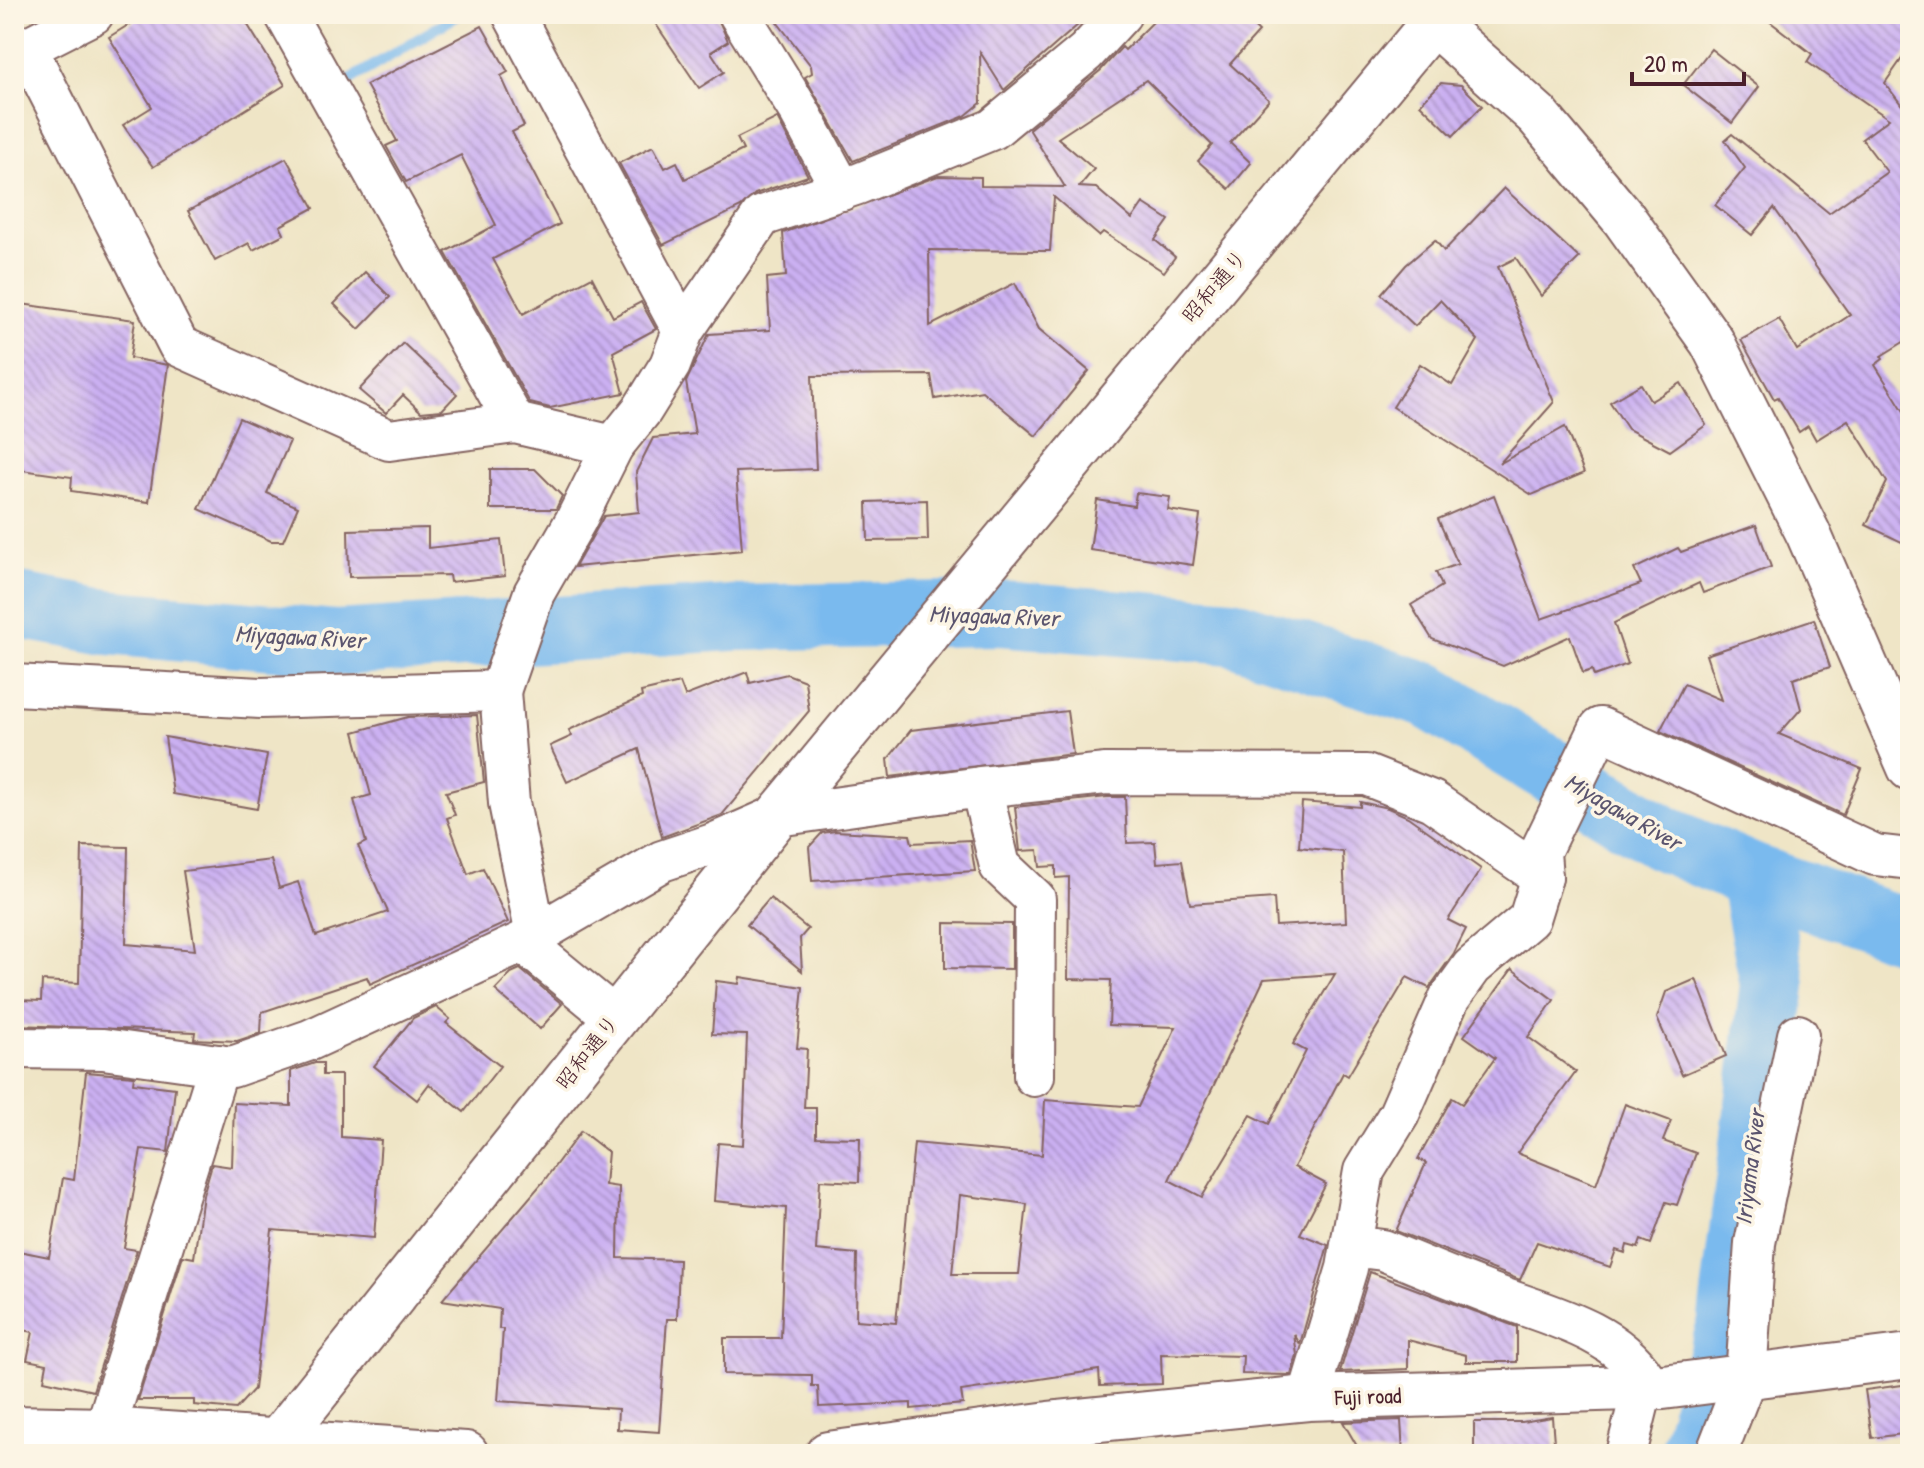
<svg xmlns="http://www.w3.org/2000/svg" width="1924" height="1468" font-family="'Patrick Hand','Klee One',sans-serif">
  <defs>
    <pattern id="building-back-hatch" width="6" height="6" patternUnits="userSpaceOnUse" patternTransform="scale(2)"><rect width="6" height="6" fill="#cbb0f2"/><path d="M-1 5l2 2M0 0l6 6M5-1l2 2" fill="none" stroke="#a78fc4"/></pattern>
  </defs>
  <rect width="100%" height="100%" fill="#fcf5e5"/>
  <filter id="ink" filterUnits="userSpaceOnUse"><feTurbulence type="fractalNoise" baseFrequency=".0125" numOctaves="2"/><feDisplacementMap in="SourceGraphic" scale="16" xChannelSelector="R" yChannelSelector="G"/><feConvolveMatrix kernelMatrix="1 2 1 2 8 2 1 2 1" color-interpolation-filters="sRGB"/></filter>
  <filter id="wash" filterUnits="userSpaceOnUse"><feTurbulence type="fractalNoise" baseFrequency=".006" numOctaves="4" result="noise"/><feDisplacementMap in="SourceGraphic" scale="32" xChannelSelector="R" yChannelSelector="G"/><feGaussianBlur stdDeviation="1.8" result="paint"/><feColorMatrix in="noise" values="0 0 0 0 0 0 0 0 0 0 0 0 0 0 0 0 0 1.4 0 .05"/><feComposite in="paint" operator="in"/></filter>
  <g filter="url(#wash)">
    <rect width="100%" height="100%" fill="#efe5c6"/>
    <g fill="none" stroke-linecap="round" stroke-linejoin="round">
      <polyline stroke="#7abaee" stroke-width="11" points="343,84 460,14"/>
      <g stroke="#7abaee" stroke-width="66">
        <polyline points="14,605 107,622 337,643 732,618 1000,613 1231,632 1427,695 1661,837 1753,877 1910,933"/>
        <polyline points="1692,1454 1730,1326 1773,985 1753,877"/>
      </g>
    </g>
    <g id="blocks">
      <g fill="url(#building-back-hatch)" fill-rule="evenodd">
        <polygon points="146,14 241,14 285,85 153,167 123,125 152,107 109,37"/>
        <polygon points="649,14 716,14 728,41 711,52 724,72 699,88"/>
        <polygon points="771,14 1085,14 1088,16 1004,90 980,52 981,103 965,116 853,161 805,77 812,73 811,66"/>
        <polygon points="1161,14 1240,14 1259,32 1230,64 1269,100 1230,143 1251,163 1229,189 1198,161 1212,145 1146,80 1058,138 1094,169 1079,187 1096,188 1132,219 1143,203 1169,220 1155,240 1175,257 1164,272 1103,232 1099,236 1054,197 1050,251 929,250 930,326 1015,283 1039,329 1089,371 1036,436 982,391 935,399 931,375 812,376 816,469 736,472 742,550 575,567 604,516 639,512 636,472 653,438 695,434 686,382 709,334 770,330 767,278 786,276 783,233 938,176 981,177 981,186 1065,187 1029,129 1101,70 1122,47 1125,50"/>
        <polygon points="1760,14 1910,14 1910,47 1885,83 1904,108 1910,103 1910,338 1881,356 1883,359 1875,365 1910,421 1910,546 1866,525 1887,482 1848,420 1816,440 1808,426 1799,432 1778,397 1774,399 1741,340 1779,319 1797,350 1850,315 1774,208 1752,235 1715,205 1745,168 1725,140 1732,134 1829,213 1887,172 1862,139 1889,119 1807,62 1812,54"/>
        <polygon points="482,26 508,72 501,76 524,126 512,132 560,224 493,259 523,314 592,277 613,317 641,302 656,329 613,352 624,393 550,408 530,403 445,252 496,225 461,155 406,182 386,146 397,141 366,85"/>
        <polygon points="1711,49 1759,87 1732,123 1683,85"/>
        <polygon points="1441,83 1461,85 1482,106 1453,136 1420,104"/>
        <polygon points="777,118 808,176 755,194 741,207 663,245 619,163 653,146 665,168 677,162 685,179 743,150 737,138"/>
        <polygon points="286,158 314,208 280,226 284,234 253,250 249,243 215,261 188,211"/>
        <polygon points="1504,188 1579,258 1541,296 1516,258 1498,267 1554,402 1499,464 1565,427 1584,473 1532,495 1393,407 1420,364 1452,385 1478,340 1440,300 1415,326 1381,294 1406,265 1435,240 1444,251"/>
        <polygon points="365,272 390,297 359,329 334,304"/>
        <polygon points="14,303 135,320 130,358 168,365 149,502 71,491 72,477 14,469"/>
        <polygon points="403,343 457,394 442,410 421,412 403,395 386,413 359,390"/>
        <polygon points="1681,383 1706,425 1670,451 1628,429 1610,402 1641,384 1651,401"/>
        <polygon points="239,418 290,441 267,493 298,507 283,541 271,541 199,509"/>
        <polygon points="490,469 535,469 562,496 556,509 490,509"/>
        <polygon points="1136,493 1170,497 1168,510 1200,515 1193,565 1090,550 1097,500 1134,506"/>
        <polygon points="1494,495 1541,619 1641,584 1634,569 1678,548 1681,552 1756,525 1771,567 1703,593 1699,583 1614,623 1628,664 1594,676 1592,670 1583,673 1570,636 1503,666 1432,639 1411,605 1442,586 1436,572 1458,564 1438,519"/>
        <polygon points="927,500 928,540 868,541 867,502"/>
        <polygon points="428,528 428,548 501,540 505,576 450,582 449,575 349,577 348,530"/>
        <polygon points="1814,619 1830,667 1793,679 1801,709 1779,734 1862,769 1843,815 1660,731 1684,684 1721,700 1706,655"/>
        <polygon points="747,672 750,683 787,674 805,681 809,711 722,815 662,837 639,749 567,782 550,746 572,736 569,730 642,697 641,692 680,683 685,696"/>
        <polygon points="1067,711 1073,754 890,777 888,759 911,730"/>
        <polygon points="477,715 484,782 446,792 455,815 447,818 468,874 483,868 508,922 370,984 367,977 262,1012 261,1033 237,1041 194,1039 195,1032 17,1025 19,1000 41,1001 42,981 79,983 82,846 128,847 126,944 195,950 183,871 271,860 279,888 298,882 316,936 388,912 358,846 366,842 354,800 371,795 354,732 408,717"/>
        <polygon points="165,737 267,755 257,809 173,794"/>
        <path d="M1107,797H1125L1127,843L1155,842L1157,863L1182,861L1190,904L1274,898L1276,926L1346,922L1343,852L1299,847L1302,802L1360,807V802L1388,808L1408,817L1481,869L1448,920L1466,929L1454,953L1429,988L1407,977L1348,1076L1343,1073L1294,1167L1326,1184L1300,1234L1328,1245L1300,1344L1294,1334L1297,1355L1291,1375L1242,1374L1243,1356L1161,1354L1162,1384L1100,1386L1099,1370L961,1391L963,1404L911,1409V1403L819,1407L818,1386H812V1375L724,1374V1338H781L786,1208L714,1201L718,1143L743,1145L747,1035L712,1034L716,981L739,984L740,977L803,987L797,1048L807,1049L804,1108H816V1137L860,1138L859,1182L820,1180L816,1250L857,1254L856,1320L896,1323L914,1143L1042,1155L1045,1100L1138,1107L1176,1027L1109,1025L1111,980L1068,979L1069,877L1056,878V866L1040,867L1038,850L1020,851L1015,807ZM1335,974L1293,1044L1306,1051L1269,1124L1251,1115L1202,1197L1169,1180L1264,979ZM960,1195L1027,1204L1019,1274H952Z"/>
        <polygon points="835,831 910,835 912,843 970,840 975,871 812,881 809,847 822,833"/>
        <polygon points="770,898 808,929 800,938 802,971 747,925"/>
        <polygon points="945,923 1012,924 1012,969 945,968"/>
        <polygon points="520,969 562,1004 540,1029 495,990 511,973"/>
        <polygon points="1512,969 1554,1000 1528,1037 1576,1072 1517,1153 1596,1185 1625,1104 1671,1121 1663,1141 1696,1153 1677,1205 1666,1202 1651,1244 1641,1240 1638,1248 1627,1245 1625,1253 1616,1250 1610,1267 1537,1242 1520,1280 1396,1231 1426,1163 1418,1159 1452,1098 1462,1104 1495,1058 1464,1036"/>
        <polygon points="1696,979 1726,1056 1682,1075 1657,1018 1666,992"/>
        <polygon points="436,1007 450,1019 446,1023 500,1066 464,1112 429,1084 417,1100 374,1066 413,1018"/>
        <polygon points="315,1063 323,1063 323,1075 341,1075 341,1137 381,1140 374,1238 272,1230 254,1389 236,1409 194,1405 194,1400 138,1400 183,1256 194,1258 203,1195 212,1164 232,1167 234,1103 291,1106 291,1071"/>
        <polygon points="86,1072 134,1076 133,1083 175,1088 168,1152 141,1149 124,1248 137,1250 93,1391 44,1380 47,1364 27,1360 33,1332 14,1328 14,1250 49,1257 63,1178 74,1180"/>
        <polygon points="581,1131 608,1152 605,1185 619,1187 618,1258 679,1260 677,1319 667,1319 659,1432 617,1429 618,1409 498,1401 503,1329 499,1329 500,1309 442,1300 543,1182"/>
        <polygon points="1370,1272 1517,1327 1517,1362 1466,1362 1466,1355 1408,1340 1408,1369 1340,1372"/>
        <polygon points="1910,1384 1910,1433 1872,1438 1865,1390"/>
        <polygon points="1552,1417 1555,1454 1474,1454 1474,1422 1522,1422"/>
        <polygon points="1401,1420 1403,1454 1361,1453 1343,1422"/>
      </g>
    </g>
  </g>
  <g filter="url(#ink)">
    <use href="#blocks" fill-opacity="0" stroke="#846461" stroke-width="2"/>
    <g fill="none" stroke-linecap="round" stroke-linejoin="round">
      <defs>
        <g id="minor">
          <polyline points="285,14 515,423"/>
          <polyline points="513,14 683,331"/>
          <polyline points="739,14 798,109 842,190"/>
          <polyline points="26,47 179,346 389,440 515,423 613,446"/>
          <polyline points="14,48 28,47 93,14"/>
          <polyline points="14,685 261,698 500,691 534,593 576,520 613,446 642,410 670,365 683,331 762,216 858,184 993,129 1086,52 1121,14"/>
          <polyline points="500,691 509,803 536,935"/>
          <polyline points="981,787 1000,866 1035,899 1034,1076"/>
          <polyline points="523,942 662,861 713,844 777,816 981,787 1106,774 1366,775 1432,801 1542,877"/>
          <polyline points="14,1048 103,1049 232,1067 310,1040 523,942 614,1017"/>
          <path d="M1351,1246L1383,1250C1419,1265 1455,1280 1492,1294C1544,1314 1612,1328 1645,1378L1626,1454"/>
          <polyline points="1308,1398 1347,1268 1364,1171 1399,1114 1449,999 1472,967 1529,919 1542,877 1540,852 1600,728 1875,855 1910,859"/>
          <polyline points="105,1430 219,1065"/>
          <polyline points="1716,1454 1746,1377 1755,1243 1798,1035"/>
        </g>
        <g id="tertiary">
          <polyline points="1424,14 1537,115 1624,219 1712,342 1808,533 1910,768"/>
          <polyline points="277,1442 777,816 1440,14"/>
        </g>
        <g id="trunk">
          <polyline points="14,1428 105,1430 466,1454"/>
          <polyline points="828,1454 1049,1424 1308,1398 1663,1387 1910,1356"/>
        </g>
      </defs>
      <use href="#minor" stroke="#846461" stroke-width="44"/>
      <use href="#tertiary" stroke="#846461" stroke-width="48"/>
      <use href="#trunk" stroke="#846461" stroke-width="48"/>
      <use href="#minor" stroke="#fff" stroke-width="40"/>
      <use href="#tertiary" stroke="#fff" stroke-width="44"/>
      <use href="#trunk" stroke="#fff" stroke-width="44"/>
    </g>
  </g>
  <g text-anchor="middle" stroke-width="7" stroke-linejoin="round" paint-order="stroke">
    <g font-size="22" fill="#4a1f2b" stroke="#fcf5e5">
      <text transform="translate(1214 286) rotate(-50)" y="8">昭和通り</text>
      <text transform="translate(587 1052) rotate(-52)" y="8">昭和通り</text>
      <text transform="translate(1368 1396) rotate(-2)" y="8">Fuji road</text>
    </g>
    <g font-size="24" font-style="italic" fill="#5b556f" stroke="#fcf5e5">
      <text transform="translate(994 616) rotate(2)" y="8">Miyagawa River</text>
      <text transform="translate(300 637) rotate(3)" y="8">Miyagawa River</text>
      <text transform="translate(1623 812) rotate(30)" y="8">Miyagawa River</text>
      <text transform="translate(1750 1167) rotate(-83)" y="8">Iriyama River</text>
    </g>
  </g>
  <rect width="1924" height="1468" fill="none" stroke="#fcf5e5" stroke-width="48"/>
  <path d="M1632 72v12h112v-12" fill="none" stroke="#4a1f2b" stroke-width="4"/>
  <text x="1644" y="72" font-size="24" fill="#4a1f2b" stroke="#fcf5e5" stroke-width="6" paint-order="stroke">20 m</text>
</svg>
